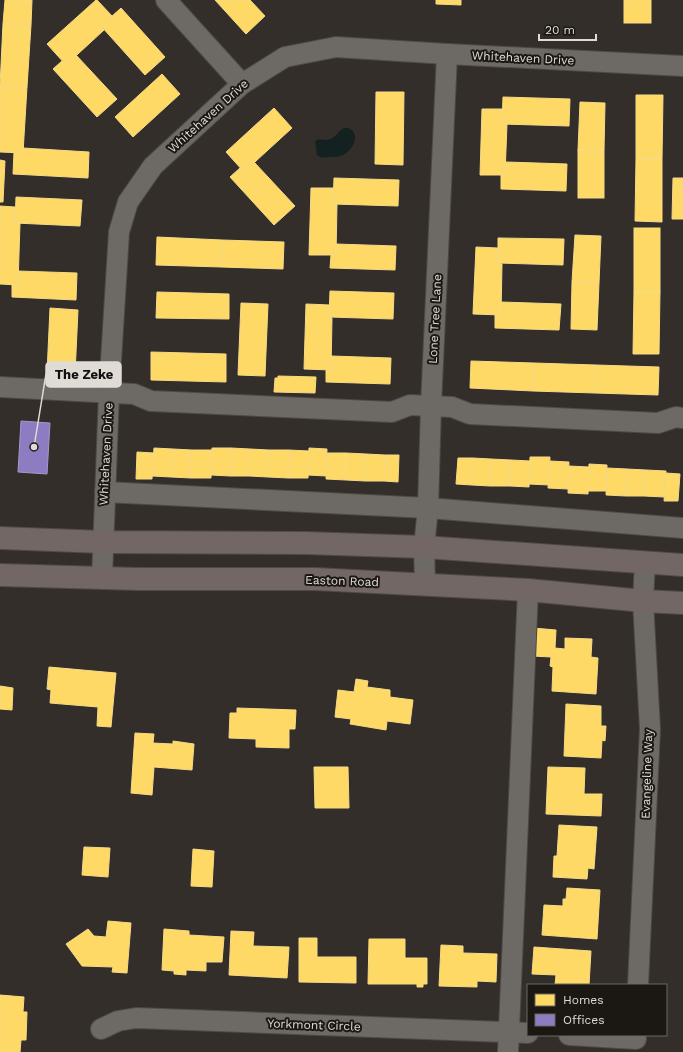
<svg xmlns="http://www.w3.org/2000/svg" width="683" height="1052" font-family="'Work Sans',sans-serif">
  <rect width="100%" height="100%" fill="#332e29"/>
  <path fill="#132121" d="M344,128H348C361,133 354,148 345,154C341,157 335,157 330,157C325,158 321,158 317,155L315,141L317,140C321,139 324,140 327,140C335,139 338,131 344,128Z"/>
  <g fill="#ffd966" stroke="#f6da87">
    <polygon points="5,0 32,0 31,25 3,24"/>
    <polygon points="96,0 97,0 112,16 101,26 104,30 66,65 47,44"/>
    <polygon points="215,0 250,0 265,16 246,34"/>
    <polygon points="436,0 461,0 461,5 436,4"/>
    <rect x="624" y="0" width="27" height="23"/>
    <polygon points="121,8 165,57 145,75 101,26"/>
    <polygon points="3,24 31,25 27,87 0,86"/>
    <polygon points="76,55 117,99 97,117 53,69 62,61 66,65"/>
    <polygon points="162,74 180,94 133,137 115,117"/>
    <polygon points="0,86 27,87 23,153 0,152"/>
    <polygon points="376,92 404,92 403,165 375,164"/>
    <polygon points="636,95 663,95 662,159 636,159"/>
    <polygon points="503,97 570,99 569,126 502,124"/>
    <polygon points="580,102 605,103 604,150 578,150"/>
    <polygon points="274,108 292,128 244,172 226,152"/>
    <polygon points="482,109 503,109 502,124 507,124 505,175 480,175"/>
    <polygon points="23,148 89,152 88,178 13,174 14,152 23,153"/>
    <rect x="578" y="150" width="26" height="48"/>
    <polygon points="636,159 662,159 662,222 635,221"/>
    <polygon points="0,160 5,161 3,202 0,202"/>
    <polygon points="254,162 295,206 274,225 230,177 240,168 244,172"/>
    <polygon points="506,162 567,164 566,191 501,189 501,175 505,175"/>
    <polygon points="334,178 399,180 398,206 333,204"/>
    <polygon points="673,178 683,178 683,219 672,219"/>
    <polygon points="311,188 333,188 333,204 337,204 336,255 309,255"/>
    <polygon points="16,197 82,200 80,226 15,223"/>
    <polygon points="0,206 15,207 15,223 20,223 18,285 0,284"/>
    <rect x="634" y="228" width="26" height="64"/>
    <polygon points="575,235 601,236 599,283 572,282"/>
    <polygon points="157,237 222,240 221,267 156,265"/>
    <polygon points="498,238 564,239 563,265 498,263"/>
    <polygon points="222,240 284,242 283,269 221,267"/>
    <polygon points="336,244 396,246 395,270 330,268 331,255 336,255"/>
    <polygon points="476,247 498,248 498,263 502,264 501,315 473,314"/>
    <polygon points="18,271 77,273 76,300 12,297 12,284 18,285"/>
    <polygon points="572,282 599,283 597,330 571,329"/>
    <polygon points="330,291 394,293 393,319 329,317"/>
    <polygon points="157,292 229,294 229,319 156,318"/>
    <polygon points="634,292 660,292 659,354 633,354"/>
    <polygon points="501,302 561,304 559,330 495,328 495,314 501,315"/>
    <polygon points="241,303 268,304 265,376 238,375"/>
    <polygon points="306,304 330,305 329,317 332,318 331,370 304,369"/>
    <polygon points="50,308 78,310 75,374 47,373"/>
    <polygon points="151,352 226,354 226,382 151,380"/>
    <polygon points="331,356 391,358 390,384 326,382 326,370 331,370"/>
    <polygon points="471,361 534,363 533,391 470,388"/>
    <polygon points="534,363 596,365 595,393 533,391"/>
    <polygon points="596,365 659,367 658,395 595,393"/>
    <polygon points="278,376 316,377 315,393 274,392 275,378 278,378"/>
    <polygon points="154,448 173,449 171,477 152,476"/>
    <polygon points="212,448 231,448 230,476 211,475"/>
    <polygon points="231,448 250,449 249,476 230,476"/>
    <polygon points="309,448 327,449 326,476 308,475"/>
    <polygon points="173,449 192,450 191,478 171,477"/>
    <polygon points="250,449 269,450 268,477 249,476"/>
    <polygon points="192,450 212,450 211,478 191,478"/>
    <polygon points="269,450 289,450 288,478 268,477"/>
    <polygon points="289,450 309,451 308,478 288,478"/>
    <polygon points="137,452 154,453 152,479 136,479"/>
    <polygon points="327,453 346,453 346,480 326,479"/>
    <polygon points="346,453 366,454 365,481 346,480"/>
    <polygon points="366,454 385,455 384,481 365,481"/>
    <polygon points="385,455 399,455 398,482 384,481"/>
    <polygon points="530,457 550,457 549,485 529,484"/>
    <polygon points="458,458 473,458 472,485 456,484"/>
    <polygon points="473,458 491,459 490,486 472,485"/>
    <polygon points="491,459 511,460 510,486 490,486"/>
    <polygon points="511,460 530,461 529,487 510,486"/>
    <polygon points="550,461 569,462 568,489 548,488"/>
    <polygon points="589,464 607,465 606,491 588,491"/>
    <polygon points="569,466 589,467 588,494 568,493"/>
    <polygon points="607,468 627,469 626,496 606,495"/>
    <polygon points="627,469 646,470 644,496 626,496"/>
    <polygon points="646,470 666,471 664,497 644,496"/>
    <polygon points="666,473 680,474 678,501 664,501"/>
    <polygon points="533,628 556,630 555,648 565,649 565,638 592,639 591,657 598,658 596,694 552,691 553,667 550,666 551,657 532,656"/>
    <polygon points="49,667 116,673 111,727 97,726 98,707 50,703 51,690 47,689"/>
    <polygon points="356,679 368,681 367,687 390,690 390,697 413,700 410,724 387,721 386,730 350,724 351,719 335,717 338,690 354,692"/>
    <polygon points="0,686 13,688 12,710 0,709"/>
    <polygon points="566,704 601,706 601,726 606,726 605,741 602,740 601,758 564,756"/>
    <polygon points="237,708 296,710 295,729 289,729 289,748 256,747 256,739 229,738 230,713 237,713"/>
    <polygon points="135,733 154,734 153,743 173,744 173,741 194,744 192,770 154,767 152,795 131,793"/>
    <polygon points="314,767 348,767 349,808 315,808"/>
    <polygon points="548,767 585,768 584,794 602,794 601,816 546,814"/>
    <polygon points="559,825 597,827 594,869 588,868 587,879 553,877 554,856 557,856"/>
    <polygon points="84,847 110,848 108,877 82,875"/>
    <polygon points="193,849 214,851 212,887 191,886"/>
    <polygon points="567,888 600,890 597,939 542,935 544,905 563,906 563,899 566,899"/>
    <polygon points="108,921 131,923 127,973 112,972 113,967 82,966 66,944 88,929 94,936 106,937"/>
    <polygon points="164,929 189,931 189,935 224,937 222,962 206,962 206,971 186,970 186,975 174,974 174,971 162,970"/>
    <polygon points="231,931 254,932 253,946 289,947 287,978 229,975"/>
    <polygon points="299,938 317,938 317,957 356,957 356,983 299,982"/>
    <polygon points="369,939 405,939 405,958 427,958 427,984 423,984 423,987 417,987 417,984 368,984"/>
    <polygon points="441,945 463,946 463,953 497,954 496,982 477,981 477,987 439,986"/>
    <polygon points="534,947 591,951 589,985 555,985 556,975 532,974"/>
    <polygon points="0,995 24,997 23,1012 27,1012 26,1040 21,1040 20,1052 0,1052"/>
  </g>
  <polygon fill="#8e7cc3" stroke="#a798c8" points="21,421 50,423 47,474 18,472"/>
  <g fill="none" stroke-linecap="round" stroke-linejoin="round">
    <defs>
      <g id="minor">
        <polyline points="166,0 242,84"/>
        <polyline points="0,387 134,394 151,401 392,412 410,405 452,407 470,414 658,423 676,417 683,418"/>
        <polyline points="105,492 428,508 683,528"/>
        <polyline points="102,578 109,393 119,232 128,202 153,166 242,84 285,57 336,47 447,54 683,66"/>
        <polyline points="425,584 424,547 428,508 431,406 447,54"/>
        <polyline points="638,985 650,729 643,601 645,562"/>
        <polyline points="101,1029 118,1021 136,1018 528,1033"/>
        <polyline points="569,1035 636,1039"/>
        <polyline points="508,1052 528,590"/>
      </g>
      <g id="major">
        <polyline points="0,538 103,542 306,543 424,547 683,565"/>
        <polyline points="0,575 138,579 315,579 528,590 643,601 683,603"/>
      </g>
    </defs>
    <use href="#minor" stroke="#4e4a45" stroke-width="22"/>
    <use href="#major" stroke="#4e4a45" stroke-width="24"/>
    <use href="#minor" stroke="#6d6a65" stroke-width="20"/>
    <use href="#major" stroke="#726764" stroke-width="22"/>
  </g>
  <g text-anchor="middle" stroke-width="4" stroke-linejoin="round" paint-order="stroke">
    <g font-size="12" fill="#e1dbd5" stroke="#1b1813">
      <text transform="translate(523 58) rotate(3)" y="4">Whitehaven Drive</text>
      <text transform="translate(208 116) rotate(-42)" y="4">Whitehaven Drive</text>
      <text transform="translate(435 319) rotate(-87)" y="4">Lone Tree Lane</text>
      <text transform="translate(106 454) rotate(-87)" y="4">Whitehaven Drive</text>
      <text transform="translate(342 581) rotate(2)" y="4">Easton Road</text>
      <text transform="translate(647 774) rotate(-88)" y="4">Evangeline Way</text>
      <text transform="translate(314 1025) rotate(2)" y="4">Yorkmont Circle</text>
    </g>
  </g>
  <path fill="none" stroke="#e1dbd5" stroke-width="1.5" d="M34 447L46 374"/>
  <circle fill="#e1dbd5" stroke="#1b1813" stroke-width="1.5" cx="34" cy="447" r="4"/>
  <rect fill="#e1dbd5" stroke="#e1dbd5" stroke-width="1.5" x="46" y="362" width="75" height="25" rx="4"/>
  <g font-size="13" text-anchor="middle" font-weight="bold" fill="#111">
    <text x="84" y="379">The Zeke</text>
  </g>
  <rect x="527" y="984" width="140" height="52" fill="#1b1813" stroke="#6a6661"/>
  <rect x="535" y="994" width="20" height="12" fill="#ffd966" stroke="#6a6661"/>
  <text x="563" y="1004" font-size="12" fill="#e1dbd5">Homes</text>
  <rect x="535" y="1014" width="20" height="12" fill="#8e7cc3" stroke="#6a6661"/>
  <text x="563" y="1024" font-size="12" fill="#e1dbd5">Offices</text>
  <path d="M539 34v6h57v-6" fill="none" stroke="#e1dbd5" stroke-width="2"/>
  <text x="545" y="34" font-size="12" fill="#e1dbd5" stroke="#1b1813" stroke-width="3" paint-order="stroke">20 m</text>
</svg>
